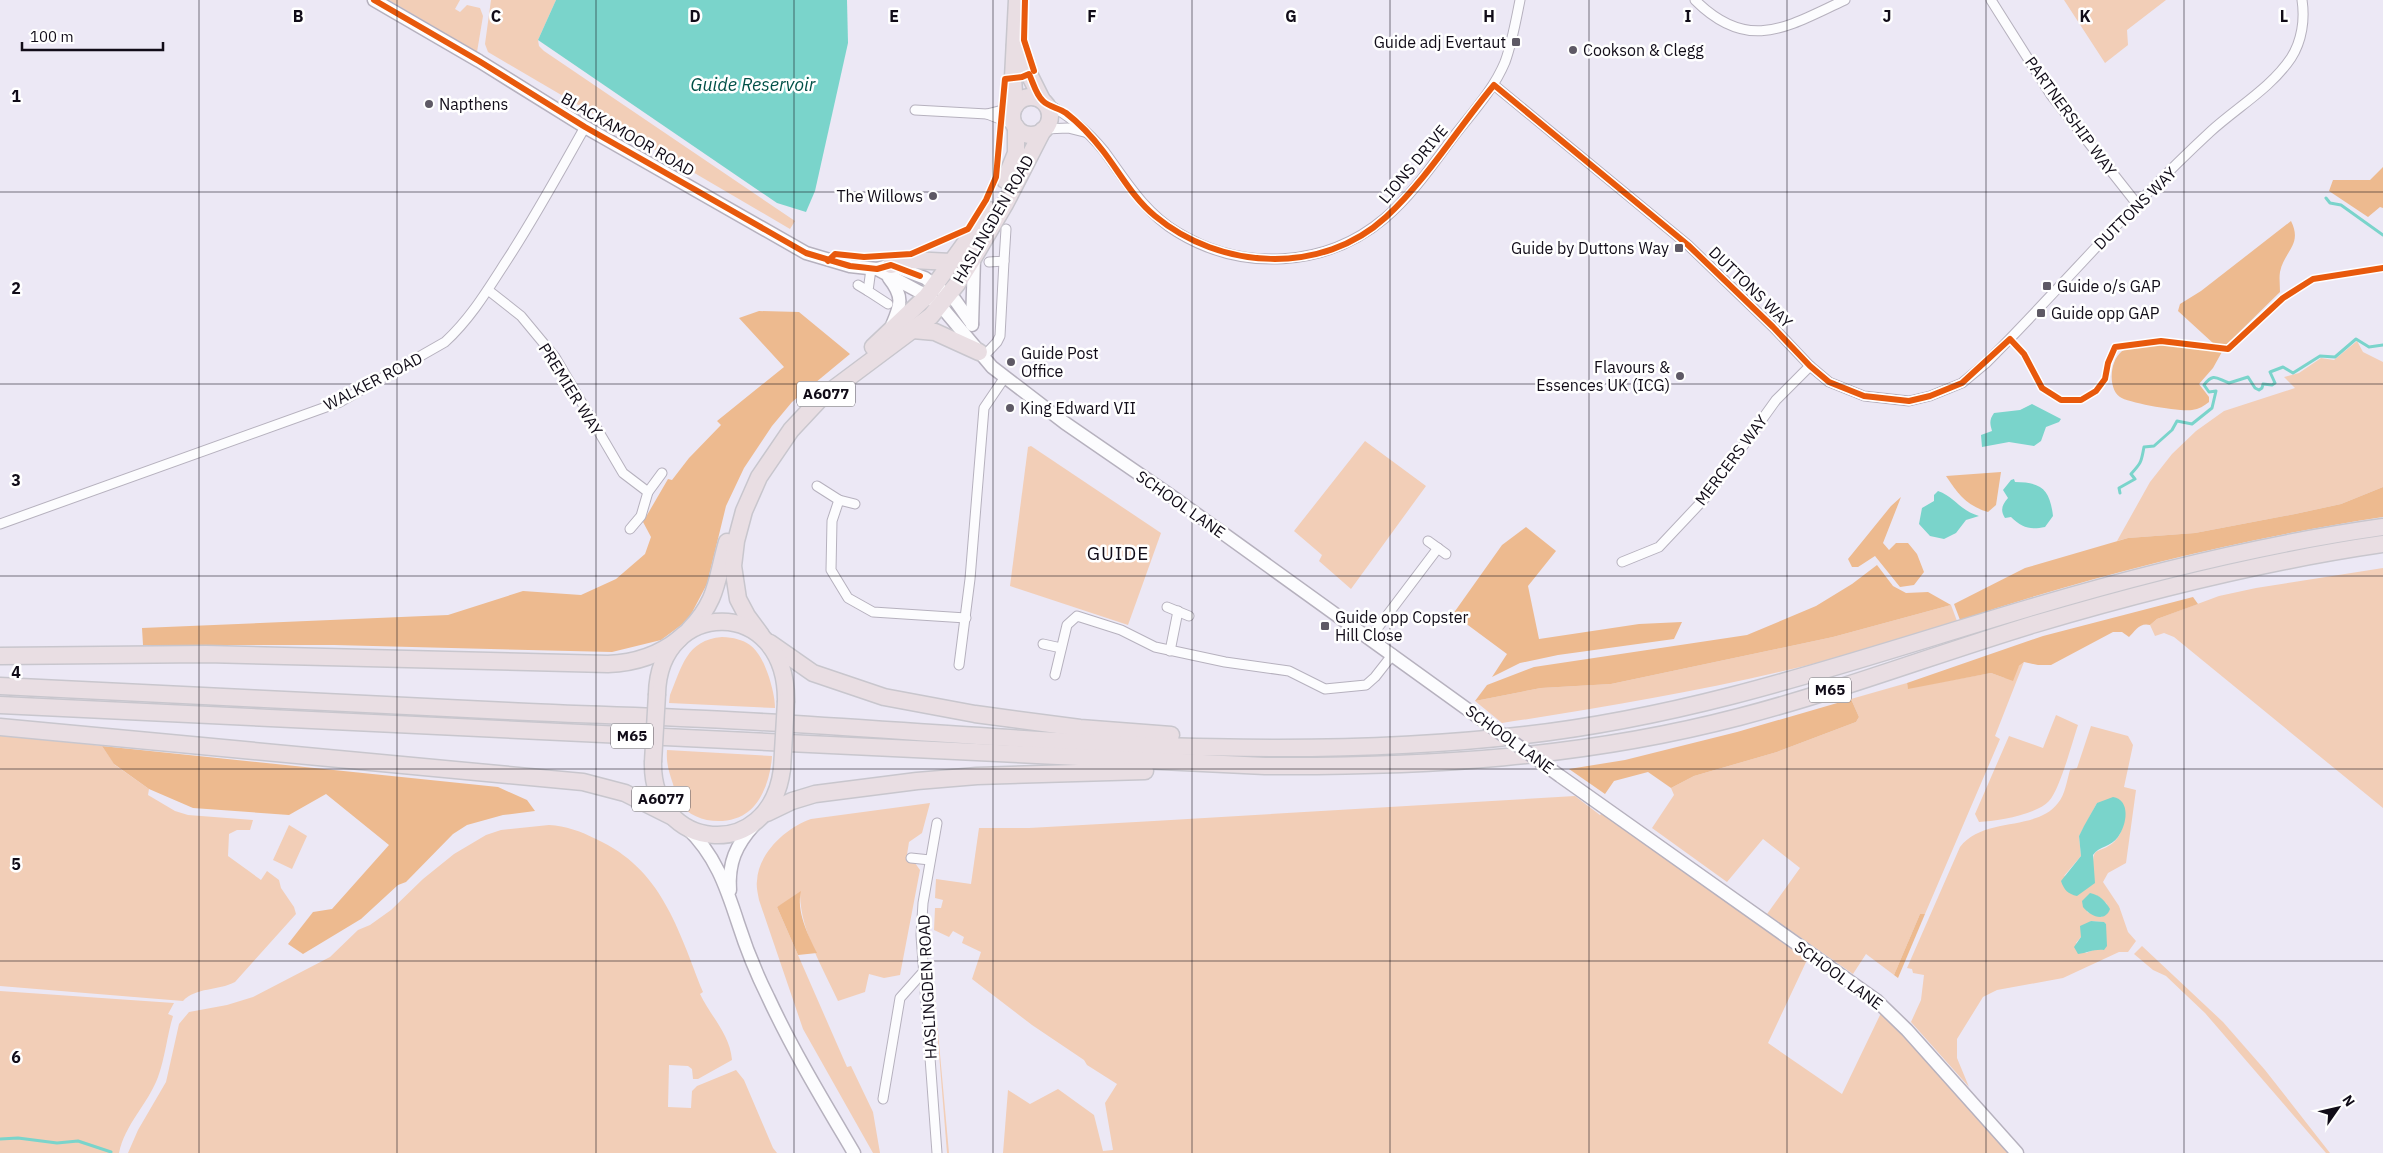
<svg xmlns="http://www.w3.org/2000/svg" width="2383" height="1153" font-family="'IBM Plex Sans',sans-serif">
  <rect width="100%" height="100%" fill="#ece8f5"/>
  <g fill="#f2ceb7" fill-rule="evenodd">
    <polygon points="389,0 460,0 455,9 460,12 467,5 480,8 483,16 477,52"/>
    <polygon points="491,0 556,0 538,40 539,46 544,51 795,221 790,229 488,52 485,44"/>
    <polygon points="2064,0 2166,0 2127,30 2128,45 2105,63"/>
    <polygon points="2357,341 2363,352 2383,362 2383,487 2341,504 2295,514 2195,533 2128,538 2117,541 2150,482 2172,454 2196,431 2224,411 2295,388 2284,377 2299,373 2321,358 2334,360"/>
    <polygon points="1365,441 1426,486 1351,589 1319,561 1322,555 1294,531"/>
    <polygon points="1031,446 1161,533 1128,625 1010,586 1028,447"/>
    <polygon points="2383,568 2383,808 2174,637 2164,633 2155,636 2150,625 2157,619 2219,596 2256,588"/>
    <path d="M1951,605L1957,621C1924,631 1892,643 1859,652C1741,684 1622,705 1502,723L1475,701L1541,688L1611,684L1833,637Z"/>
    <path d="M722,637C751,638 760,651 769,677C772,687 775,698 775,708L669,703L670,695C682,667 686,640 722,637Z"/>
    <polygon points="2024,662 1995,736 2000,739 1925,914 1920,914 1894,975 1866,954 1853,974 1767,914 1800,868 1763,839 1727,882 1652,828 1674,795 1671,788 1694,776 1777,752 1856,722 1859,717 1851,699 1907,683 1908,688 1991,673 2005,678"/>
    <path d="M2056,715L2078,725C2072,743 2060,789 2049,801C2036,815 1997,821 1979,822L1975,814L2009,736L2043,748Z"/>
    <path d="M2091,726L2128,736L2133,745L2124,787L2136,790L2126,863L2108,873L2103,882L2119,906L2128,932L2136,941L2128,952H2119L2063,978L1997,990L1983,997L1957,1039V1058L1969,1087L1911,1022L1921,1000L1924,975L1913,973L1912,969L1907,968L1960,847C1984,816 2036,832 2058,803C2065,795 2067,780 2070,770L2077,768ZM2097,803L2125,809C2124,822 2123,837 2110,845C2097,854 2093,846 2093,867L2064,876L2081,856L2079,836ZM2096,895L2107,904L2102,917L2087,912ZM2091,921L2103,922L2106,924L2096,949L2086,953L2076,943L2081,937V931Z"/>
    <path d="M0,733L102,746L115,765L149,789L148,795L175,811L188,815L253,820L250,830H237L229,834L228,856L261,880L267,871L279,880L281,888L294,907L296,914L235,982C218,991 196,987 183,1001L0,986Z"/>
    <path d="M667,750L772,756C771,774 764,799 749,811C730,827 693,824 679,802C676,797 675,790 673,784C669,772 666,763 667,750Z"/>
    <polygon points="1575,796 1600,815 1602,813 1807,960 1768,1043 1842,1094 1881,1013 1896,1026 2009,1153 1003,1153 1008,1090 1030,1104 1058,1089 1094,1115 1103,1151 1113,1150 1105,1103 1117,1084 1087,1065 1084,1060 1032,1025 972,979 981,952 962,943 964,937 953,931 949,937 934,930 935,908 941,908 943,900 935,898 936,879 971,884 979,828 1029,828 1154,821"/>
    <path d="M930,803L922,833L909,842L906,861L915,863L920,870L900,975L884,978L869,974L865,992L838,1001C823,968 801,932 800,895L777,907L847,1067L851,1066L873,1112L880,1153H873L803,1029L759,900C758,894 756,887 757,881C758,853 787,827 811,819Z"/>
    <polygon points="289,825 307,836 292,869 273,860"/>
    <path d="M549,825C566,826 580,831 596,839C662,869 678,929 703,992L700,994C711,1017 730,1034 732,1060L698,1079H693L692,1069L688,1066L669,1065L668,1107L691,1108L692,1091L697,1086L736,1070L744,1080L773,1148L777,1153H128L138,1130L166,1082L179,1024L189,1012L227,1005L253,997L330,957L358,930L370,925L391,910L423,879L454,854L486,835L501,830Z"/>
    <polygon points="2142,946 2223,1022 2265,1070 2330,1153 2326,1153 2205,1013 2166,976 2153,970 2134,954"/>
    <polygon points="932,966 949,1153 947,1153"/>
    <path d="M0,991L174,1003L168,1014L173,1016C167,1036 165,1058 158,1077C148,1104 125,1124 119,1153H0Z"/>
  </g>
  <g fill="#edba8f">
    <polygon points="2383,167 2383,208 2380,207 2368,217 2329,191 2333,180 2370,180"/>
    <path d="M2291,221C2303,245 2284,251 2280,272C2279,278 2280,285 2280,292L2226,345L2214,344L2178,311L2180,304L2201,291Z"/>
    <polygon points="759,311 799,312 850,354 792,402 772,426 744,468 726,506 707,584 688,620 661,640 612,652 334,645 143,645 142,628 448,615 523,591 581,595 616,579 645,554 651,537 643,522 668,479 672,480 689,458 721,425 717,421 784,367 739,318"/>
    <path d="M2163,344L2223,350L2213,368L2199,384L2209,397V402C2204,406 2199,409 2192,410C2181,412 2128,403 2120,397C2107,388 2110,357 2124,350C2134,345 2152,346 2163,344Z"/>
    <path d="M2001,472L1996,505L1988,512C1967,506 1958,494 1946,476Z"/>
    <path d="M2383,487V517C2239,539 2098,574 1960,620L1954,604L2025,568L2128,538L2195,533L2295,514L2341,504Z"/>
    <polygon points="1901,497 1883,543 1889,550 1896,543 1908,543 1917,554 1924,572 1914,585 1900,587 1875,556 1858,567 1852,567 1848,559 1891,506"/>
    <polygon points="1526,527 1556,551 1528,586 1539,639 1639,624 1682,622 1674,639 1558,655 1520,663 1492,677 1507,654 1453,614 1502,545"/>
    <polygon points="1877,565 1893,586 1906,593 1928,592 1951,605 1833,637 1611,684 1541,688 1475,701 1487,685 1534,667 1747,635 1816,606 1852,584"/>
    <path d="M2193,597L2198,604L2157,619L2150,625C2140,622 2135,631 2129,637L2122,632H2113L2051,665H2038L2024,662L2019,666L2013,681L1991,673L1908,689L1907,683L2043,636Z"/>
    <polygon points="1851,699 1859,717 1856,722 1777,752 1694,776 1671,788 1648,772 1614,781 1605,794 1569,769 1625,760 1737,732"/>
    <polygon points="102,746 498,787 527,800 535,811 503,815 467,825 453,834 406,882 398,885 361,919 303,954 288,944 313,912 332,909 389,845 326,794 289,815 193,808 149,789 114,764"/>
    <path d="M801,891C796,911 808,935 817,953L798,955L777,907Z"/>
    <polygon points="1920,914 1925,914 1898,978 1894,975"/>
  </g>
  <g fill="#7ad4cb">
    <polygon points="556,0 847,0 848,43 815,191 806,212 777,203 538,40"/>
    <path d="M2032,404L2061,419L2059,422L2046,427L2041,441L2034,446L2009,442L1982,447L1981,435L1992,431C1990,424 1989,420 1994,413L2020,410Z"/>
    <path d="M2014,479L2015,482C2042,482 2050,490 2053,516L2045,527C2030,530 2022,528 2011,517L2005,518C2000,510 2002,505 2008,498L2003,490L2011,480Z"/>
    <path d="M1938,491C1955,497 1959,510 1979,516L1966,520L1956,533L1944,539L1930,536L1919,524L1922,508L1934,501V495Z"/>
    <path d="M2113,797C2131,800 2127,825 2118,837C2111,847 2099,846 2093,855L2095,883L2077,896C2068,894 2064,890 2061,881L2081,856L2079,836L2084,826L2097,803Z"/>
    <path d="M2090,893C2100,895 2105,901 2110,909C2105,923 2090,916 2083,907L2082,901Z"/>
    <path d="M2091,921L2104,922L2106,924L2107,946L2104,950C2094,949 2087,953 2078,954L2074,947L2081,937L2080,926Z"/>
  </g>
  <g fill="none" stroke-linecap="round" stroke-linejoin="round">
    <g stroke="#7ad4cb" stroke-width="3">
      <polyline points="2326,198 2330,203 2341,205 2383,235"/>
      <path d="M2120,493L2119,488L2135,479L2131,474C2142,462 2141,462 2144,447L2154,446L2172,430L2177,421L2192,424L2212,408L2216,391L2209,392L2204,385C2214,372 2217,379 2229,383L2248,377L2255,388L2259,390L2262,388L2263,384L2272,385L2275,383L2270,372L2283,367L2293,373L2320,356L2335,357L2356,339L2369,347L2383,345"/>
      <polyline points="0,1139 18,1138 57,1143 78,1141 111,1152"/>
    </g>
    <defs>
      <g id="street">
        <path d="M1695,0C1749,54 1788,26 1845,0"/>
        <polyline points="1991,0 2051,95 2137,204"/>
        <path d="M1494,85L1688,245L1773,327L1810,366L1829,382L1864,396L1909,401L1930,396L1962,383L1986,363C2062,287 2131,205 2210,132C2236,108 2271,88 2291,58C2302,41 2305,19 2302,0"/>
        <path d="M1043,101C1067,114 1087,130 1104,151C1126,181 1144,212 1177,232C1242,272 1326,268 1385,218C1411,196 1431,167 1451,140C1470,115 1493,91 1505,62C1512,43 1516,20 1520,0"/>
        <polyline points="1014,107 987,114 1015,125"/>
        <polyline points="915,110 987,114"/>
        <polyline points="1045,129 1068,128 1084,132"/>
        <polyline points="989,262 1004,261 1006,229"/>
        <polyline points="871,269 868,291 888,304"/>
        <polyline points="858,285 868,291"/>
        <polyline points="488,290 521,316 555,357 623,473 648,492"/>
        <polyline points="983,357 997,342 1000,336 1004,261"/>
        <polyline points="817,486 839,500 855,504"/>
        <polyline points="839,500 832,521 831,570 848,598 873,612 966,618"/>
        <path d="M0,524L340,402L445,342C470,319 487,291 505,263C534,219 559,173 585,127"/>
        <polyline points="630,529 641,516 648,492 662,473"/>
        <polyline points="1428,541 1446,554"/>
        <polyline points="1622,562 1659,547 1707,496 1776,400 1810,366"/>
        <polyline points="1167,607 1189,616"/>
        <polyline points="1370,638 1438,548"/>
        <polyline points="1043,644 1061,648"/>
        <polyline points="1170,651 1178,611"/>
        <polyline points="959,665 970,579 984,408 1005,377"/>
        <polyline points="1055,675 1067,625 1077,616 1121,630 1155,647 1225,662 1289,671 1325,689 1366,685 1375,677 1393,654"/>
        <polyline points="937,823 923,903 921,935 937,1153"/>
        <polyline points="911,858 930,860"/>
        <polyline points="883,1099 900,998 924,971"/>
      </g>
      <g id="secondary">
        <polyline points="374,0 479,61 585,127 806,253 850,266 877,269 891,265 925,278 955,300 972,324"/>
        <polyline points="877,269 927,296 940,305 992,367 1065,423 1174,498 1478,717"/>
        <path d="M889,278C905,298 900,306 891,328"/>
        <polyline points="972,325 974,258"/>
        <polyline points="1560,776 1876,1000 1907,1030 2017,1153"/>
        <path d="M686,827C715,854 726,886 738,923C746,948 756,973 768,997C793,1051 824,1102 854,1153"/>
        <path d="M730,890C728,863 736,845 754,825"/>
      </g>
      <g id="highway">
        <polyline points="1015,46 1042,100"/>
        <circle cx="1031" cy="116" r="19"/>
        <polyline points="1015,106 1013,78 1017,0"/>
        <polyline points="1005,180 1016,153 1016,127"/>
        <polyline points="891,265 912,260 951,262"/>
        <polyline points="913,330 935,332 979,352"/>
        <polyline points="873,347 927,296 989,210"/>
        <path d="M689,630C718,600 716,580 727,542"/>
        <polyline points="761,635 747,616 738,599 733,566 736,541 744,511 759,477 791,430 820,399 931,316 957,284 974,257 1005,204 1043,130"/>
        <polyline points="770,643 813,673 884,697 975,714 1080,728 1171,735"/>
        <path d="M0,656L206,654L608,664C634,663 659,655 679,639"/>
        <path d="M0,686C169,694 339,703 508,711C581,715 654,716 726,720C992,734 1259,766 1525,735C1702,715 1860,658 2029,608C2146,573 2263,544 2383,527"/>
        <path d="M657,694C659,598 787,595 786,701"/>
        <path d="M0,705L1265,766C1426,767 1582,758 1739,717C1839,691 1936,654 2035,624C2150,590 2265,561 2383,544"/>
        <polyline points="0,727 583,782 625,793 673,817"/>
        <path d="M653,762C651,852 770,864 782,769"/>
        <polyline points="767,813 792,801 815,794 917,781 977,776 1145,771"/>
      </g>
    </defs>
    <use href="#street" stroke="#b6b1be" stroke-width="11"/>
    <use href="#secondary" stroke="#b6b1be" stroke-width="15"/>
    <use href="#highway" stroke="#c8c6cd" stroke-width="19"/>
    <use href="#street" stroke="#fcfcfe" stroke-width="9"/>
    <use href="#secondary" stroke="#fcfcfe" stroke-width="12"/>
    <use href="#highway" stroke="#e9dee3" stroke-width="16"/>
    <defs>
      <polyline id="secondary-bridge" points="1478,717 1560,776"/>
      <g id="highway-bridge">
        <polyline points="653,762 657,694"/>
        <polyline points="782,769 786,701"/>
      </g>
    </defs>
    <use href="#secondary-bridge" stroke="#b6b1be" stroke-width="15" stroke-linecap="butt"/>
    <use href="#highway-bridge" stroke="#c8c6cd" stroke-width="19" stroke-linecap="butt"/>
    <use href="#secondary-bridge" stroke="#fcfcfe" stroke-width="12"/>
    <use href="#highway-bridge" stroke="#e9dee3" stroke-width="16"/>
    <defs>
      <g id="cycleway">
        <polyline points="374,0 479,61 585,127 806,253 850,266 877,269 891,265 920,276"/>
        <polyline points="1025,0 1024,40 1034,71"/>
        <path d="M828,261L835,254L864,257L911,254L968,229L986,200L996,177L1005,79L1022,77L1029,74C1033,82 1036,95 1043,101C1049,107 1059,108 1066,113C1079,123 1093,138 1103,151C1120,173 1133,198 1155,216C1220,270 1322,276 1386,217C1428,178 1458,128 1494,85L1688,245L1773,327L1810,366L1829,382L1864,396L1909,401L1930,396L1962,383L2010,339L2024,354L2042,388L2061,400H2081L2096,391L2105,379L2108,363L2115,347L2161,341L2228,349L2283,298L2313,279L2383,268"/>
      </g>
    </defs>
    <use href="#cycleway" stroke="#fff" stroke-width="9"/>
    <use href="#cycleway" stroke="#e8590c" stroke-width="6"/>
  </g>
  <path fill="none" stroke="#110c18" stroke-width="1" stroke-opacity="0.55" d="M199,0V1153M397,0V1153M596,0V1153M794,0V1153M993,0V1153M1192,0V1153M1390,0V1153M1589,0V1153M1787,0V1153M1986,0V1153M2184,0V1153M0,192H2383M0,384H2383M0,576H2383M0,769H2383M0,961H2383"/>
  <g fill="#5e5965" stroke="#fff" stroke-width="2">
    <rect x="1511" y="37" width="10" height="10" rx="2.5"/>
    <circle cx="1573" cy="50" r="5"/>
    <circle cx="429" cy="104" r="5"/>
    <circle cx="933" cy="196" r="5"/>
    <rect x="1674" y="243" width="10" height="10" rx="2.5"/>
    <rect x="2042" y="281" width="10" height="10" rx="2.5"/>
    <rect x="2036" y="308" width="10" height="10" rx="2.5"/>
    <circle cx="1011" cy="362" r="5"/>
    <circle cx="1680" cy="376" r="5"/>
    <circle cx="1010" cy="408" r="5"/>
    <rect x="1320" y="621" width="10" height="10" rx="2.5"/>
  </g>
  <g text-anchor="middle" stroke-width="5" stroke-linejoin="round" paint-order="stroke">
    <g fill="#fff" stroke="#58555d" stroke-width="1">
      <rect x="797" y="381.5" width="58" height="25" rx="4"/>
      <rect x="1809" y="677.5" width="42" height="25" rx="4"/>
      <rect x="611" y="723.5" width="42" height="25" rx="4"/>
      <rect x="632" y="786.5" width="58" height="25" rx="4"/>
    </g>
    <g font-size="15" font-weight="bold" fill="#110c18">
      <text x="826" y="399">A6077</text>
      <text x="1830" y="695">M65</text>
      <text x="632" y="741">M65</text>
      <text x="661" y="804">A6077</text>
    </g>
    <g font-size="16" fill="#110c18" stroke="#fff" text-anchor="start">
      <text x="1506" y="48" text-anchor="end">Guide adj Evertaut</text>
      <text x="1583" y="56">Cookson &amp; Clegg</text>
      <text x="439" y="110">Napthens</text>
      <text x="923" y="202" text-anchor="end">The Willows</text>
      <text x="1669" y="254" text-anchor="end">Guide by Duttons Way</text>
      <text x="2057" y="292">Guide o/s GAP</text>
      <text x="2051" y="319">Guide opp GAP</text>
      <text x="1021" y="359">Guide Post<tspan x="1021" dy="18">Office</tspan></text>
      <text x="1670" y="373" text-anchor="end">Flavours &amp;<tspan x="1670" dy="18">Essences UK (ICG)</tspan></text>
      <text x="1020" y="414">King Edward VII</text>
      <text x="1335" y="623">Guide opp Copster<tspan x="1335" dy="18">Hill Close</tspan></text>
    </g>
    <g font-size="16" fill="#110c18" stroke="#fff">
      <text transform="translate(2071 116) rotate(54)" y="6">PARTNERSHIP WAY</text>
      <text transform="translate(628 134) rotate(30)" y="6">BLACKAMOOR ROAD</text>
      <text transform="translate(1413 164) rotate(-50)" y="6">LIONS DRIVE</text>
      <text transform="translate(2135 208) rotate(-45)" y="6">DUTTONS WAY</text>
      <text transform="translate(993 219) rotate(-60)" y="6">HASLINGDEN ROAD</text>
      <text transform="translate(1751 287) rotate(44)" y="6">DUTTONS WAY</text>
      <text transform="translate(373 381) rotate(-27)" y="6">WALKER ROAD</text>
      <text transform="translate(571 389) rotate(58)" y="6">PREMIER WAY</text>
      <text transform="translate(1731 460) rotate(-53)" y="6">MERCERS WAY</text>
      <text transform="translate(1181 504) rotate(35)" y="6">SCHOOL LANE</text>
      <text transform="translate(1510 739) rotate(36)" y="6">SCHOOL LANE</text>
      <text transform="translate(1839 975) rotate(36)" y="6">SCHOOL LANE</text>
      <text transform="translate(927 987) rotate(-93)" y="6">HASLINGDEN ROAD</text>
    </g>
    <g font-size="18" font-style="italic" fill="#005047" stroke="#fff">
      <text x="753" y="91">Guide Reservoir</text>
    </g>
    <g font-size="19" letter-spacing="1" fill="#110c18" stroke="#fff">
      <text x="1118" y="560">GUIDE</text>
    </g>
  </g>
  <g font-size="16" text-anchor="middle" font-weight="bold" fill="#110c18" stroke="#fff" stroke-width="5" stroke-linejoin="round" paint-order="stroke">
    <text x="298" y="22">B</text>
    <text x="496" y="22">C</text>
    <text x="695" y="22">D</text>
    <text x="894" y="22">E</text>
    <text x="1092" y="22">F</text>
    <text x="1291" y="22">G</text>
    <text x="1489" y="22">H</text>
    <text x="1688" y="22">I</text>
    <text x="1887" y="22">J</text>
    <text x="2085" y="22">K</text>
    <text x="2284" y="22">L</text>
    <text x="16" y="102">1</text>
    <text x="16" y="294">2</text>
    <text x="16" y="486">3</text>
    <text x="16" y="678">4</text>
    <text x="16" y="870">5</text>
    <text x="16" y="1063">6</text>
  </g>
  <g transform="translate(2338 1108) rotate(56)" stroke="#ffffff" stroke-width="4" paint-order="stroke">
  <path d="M0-4L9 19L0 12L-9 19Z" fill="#110c18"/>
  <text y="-8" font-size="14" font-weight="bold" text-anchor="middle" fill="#110c18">N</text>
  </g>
  <path d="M22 42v8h141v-8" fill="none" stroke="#110c18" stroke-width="2.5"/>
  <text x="30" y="42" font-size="15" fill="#110c18" stroke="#ffffff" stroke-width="4" paint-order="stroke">100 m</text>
</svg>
